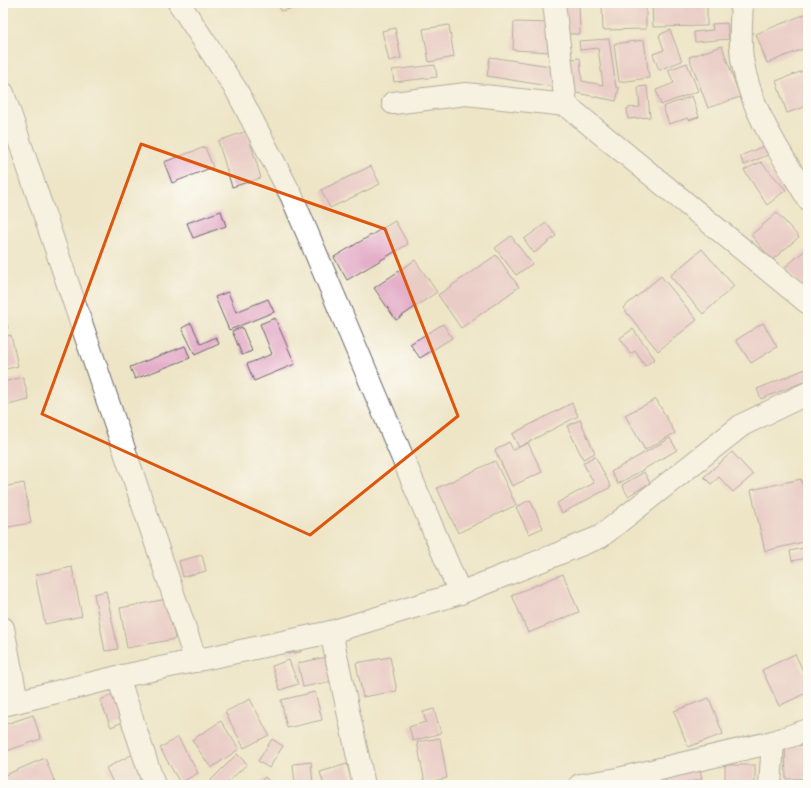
<svg xmlns="http://www.w3.org/2000/svg" width="811" height="788" font-family="'IM FELL English',serif">
  <rect width="100%" height="100%" fill="#fdfcf7"/>
  <filter id="ink" filterUnits="userSpaceOnUse"><feTurbulence type="fractalNoise" baseFrequency=".025" numOctaves="2"/><feDisplacementMap in="SourceGraphic" scale="8" xChannelSelector="R" yChannelSelector="G"/><feConvolveMatrix kernelMatrix="1 2 1 2 8 2 1 2 1" color-interpolation-filters="sRGB"/></filter>
  <filter id="wash" filterUnits="userSpaceOnUse"><feTurbulence type="fractalNoise" baseFrequency=".012" numOctaves="4" result="noise"/><feDisplacementMap in="SourceGraphic" scale="16" xChannelSelector="R" yChannelSelector="G"/><feGaussianBlur stdDeviation="0.9" result="paint"/><feColorMatrix in="noise" values="0 0 0 0 0 0 0 0 0 0 0 0 0 0 0 0 0 1.4 0 .05"/><feComposite in="paint" operator="in"/></filter>
  <g filter="url(#wash)">
    <rect width="100%" height="100%" fill="#eee5c7"/>
    <g id="blocks">
      <g fill="#e4adc8">
        <polygon points="279,3 309,3 310,6 280,11"/>
        <polygon points="565,3 579,3 580,34 566,34"/>
        <polygon points="602,3 646,3 646,29 603,30"/>
        <polygon points="652,3 707,3 707,26 653,27"/>
        <polygon points="808,13 808,47 767,63 756,34"/>
        <polygon points="514,22 552,23 551,52 513,50"/>
        <polygon points="727,23 729,39 695,42 694,32 713,30 712,24"/>
        <polygon points="449,25 454,57 429,62 423,29"/>
        <polygon points="395,28 401,58 389,61 382,31"/>
        <polygon points="670,30 682,61 659,70 653,54 664,50 659,35"/>
        <polygon points="609,39 616,87 619,88 616,101 572,92 570,59 580,58 582,81 603,85 598,48 580,50 579,41"/>
        <polygon points="644,40 649,78 619,82 614,44"/>
        <polygon points="722,46 740,97 708,108 689,57"/>
        <polygon points="490,57 557,67 554,87 487,76"/>
        <polygon points="687,63 698,91 661,105 656,90 674,83 668,70"/>
        <polygon points="435,65 437,77 394,82 392,70"/>
        <polygon points="808,69 808,106 787,113 776,81"/>
        <polygon points="647,86 650,117 628,119 627,108 640,107 638,87"/>
        <polygon points="692,96 699,117 689,120 688,118 669,124 663,107"/>
        <polygon points="247,131 261,178 232,187 218,141"/>
        <polygon points="764,146 768,155 744,165 740,156"/>
        <polygon points="205,147 213,167 172,183 164,162"/>
        <polygon points="761,162 786,190 767,205 744,170"/>
        <polygon points="371,166 380,184 330,208 321,190"/>
        <polygon points="221,211 226,226 193,238 187,223"/>
        <polygon points="777,213 799,237 772,260 751,235"/>
        <polygon points="395,221 408,244 347,280 334,257"/>
        <polygon points="546,223 556,236 534,253 524,239"/>
        <polygon points="511,236 532,264 516,275 495,248"/>
        <polygon points="808,248 808,287 805,289 785,267"/>
        <polygon points="702,249 734,286 703,314 670,276"/>
        <polygon points="496,255 519,287 461,328 438,295"/>
        <polygon points="415,260 437,292 396,320 374,288"/>
        <polygon points="661,276 697,320 658,351 623,308"/>
        <polygon points="228,292 236,312 268,299 274,312 229,330 215,297"/>
        <polygon points="3,309 8,328 3,330"/>
        <polygon points="275,318 295,364 254,381 247,364 272,354 260,324"/>
        <polygon points="191,323 201,344 216,337 219,344 195,355 182,328"/>
        <polygon points="763,323 777,347 751,363 736,340"/>
        <polygon points="443,324 452,338 420,358 410,344"/>
        <polygon points="242,327 252,351 242,355 232,331"/>
        <polygon points="633,329 655,359 645,366 635,351 630,354 620,338"/>
        <polygon points="11,335 18,366 3,370 3,337"/>
        <polygon points="185,346 190,358 135,379 130,367"/>
        <polygon points="808,368 808,380 761,399 757,389"/>
        <polygon points="23,377 29,400 3,406 3,382"/>
        <polygon points="656,399 675,433 645,450 625,415"/>
        <polygon points="572,403 578,416 519,447 512,434"/>
        <polygon points="580,420 595,453 583,459 567,426"/>
        <polygon points="670,438 677,450 618,484 611,472"/>
        <polygon points="509,442 513,450 528,443 542,472 512,486 495,450"/>
        <polygon points="732,452 753,475 733,492 719,477 711,484 704,477"/>
        <polygon points="595,456 611,487 562,513 557,503 594,483 583,463"/>
        <polygon points="495,461 516,505 458,533 437,488"/>
        <polygon points="644,472 650,483 628,496 622,485"/>
        <polygon points="801,479 808,510 808,541 765,551 751,490"/>
        <polygon points="24,483 31,523 3,528 3,487"/>
        <polygon points="530,500 543,528 529,534 516,507"/>
        <polygon points="808,547 808,561 807,558 792,561 790,551"/>
        <polygon points="202,555 206,571 183,577 179,561"/>
        <polygon points="72,567 82,616 45,624 35,575"/>
        <polygon points="563,574 579,612 528,633 512,595"/>
        <polygon points="106,591 118,649 105,651 94,594"/>
        <polygon points="167,599 175,639 127,648 120,608"/>
        <polygon points="299,642 301,652 287,654 286,643"/>
        <polygon points="795,654 808,681 808,692 779,706 762,670"/>
        <polygon points="327,657 333,681 303,687 298,663"/>
        <polygon points="390,657 397,691 363,697 356,663"/>
        <polygon points="289,660 298,684 280,690 272,666"/>
        <polygon points="315,692 322,720 287,728 281,700"/>
        <polygon points="115,694 125,721 111,727 100,700"/>
        <polygon points="709,698 723,734 688,747 674,711"/>
        <polygon points="250,699 269,735 244,748 225,712"/>
        <polygon points="434,709 441,733 413,741 409,727 426,722 423,712"/>
        <polygon points="33,715 41,739 4,752 3,725"/>
        <polygon points="221,721 239,749 211,768 192,740"/>
        <polygon points="178,737 198,773 180,783 160,748"/>
        <polygon points="440,738 447,778 425,783 417,742"/>
        <polygon points="272,739 283,746 269,768 258,761"/>
        <polygon points="808,745 808,778 786,779 785,746"/>
        <polygon points="135,753 148,780 138,785 114,785 106,768"/>
        <polygon points="237,754 247,764 225,785 206,785"/>
        <polygon points="45,758 56,785 4,785 3,776"/>
        <polygon points="311,762 313,785 295,785 293,764"/>
        <polygon points="347,764 353,785 324,785 320,772"/>
        <polygon points="698,765 702,779 679,785 667,785 664,774"/>
        <rect x="725" y="765" width="30" height="19"/>
        <polygon points="265,777 273,785 258,785"/>
        <polygon points="659,778 660,785 633,785"/>
      </g>
    </g>
  </g>
  <g filter="url(#ink)">
    <use href="#blocks" fill-opacity="0" stroke="#69666c" stroke-width="1"/>
    <g fill="none" stroke-linecap="round" stroke-linejoin="round">
      <defs>
        <g id="minor">
          <polyline points="179,3 237,91 292,197 460,593"/>
          <polyline points="554,3 566,105"/>
          <path d="M742,3C741,21 739,47 743,64C752,114 783,156 808,199"/>
          <polyline points="3,93 196,661"/>
          <polyline points="393,103 466,94 566,105 808,303"/>
          <polyline points="3,628 17,701"/>
          <polyline points="331,632 364,785"/>
          <polyline points="118,677 154,785"/>
          <polyline points="3,705 118,677 331,632 460,593 600,537 742,425 808,393"/>
          <polyline points="580,785 618,779 773,742 808,730"/>
          <polyline points="770,785 773,742"/>
        </g>
      </defs>
      <use href="#minor" stroke="#69666c" stroke-width="24"/>
      <use href="#minor" stroke="#fff" stroke-width="22"/>
    </g>
  </g>
  <path d="M0 0H811V788H0ZM141,144L385,229L458,416L310,535L42,414Z" fill="#eee5c7" fill-opacity=".55" fill-rule="evenodd"/>
  <path fill="none" stroke="#de560e" stroke-width="3" stroke-linejoin="round" d="M141,144L385,229L458,416L310,535L42,414Z"/>
  <rect width="811" height="788" fill="none" stroke="#fdfcf7" stroke-width="16"/>
</svg>
